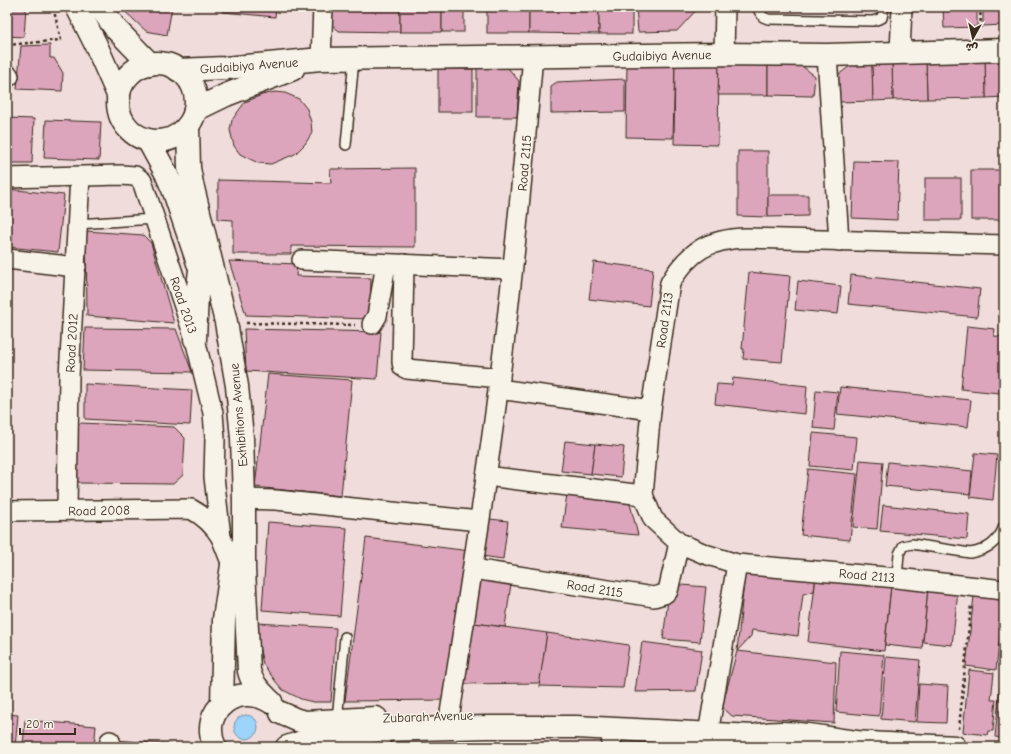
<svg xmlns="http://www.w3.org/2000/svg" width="1011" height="754" font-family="'Comic Neue','Playpen Sans Arabic',sans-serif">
  <rect width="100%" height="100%" fill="#efdcdb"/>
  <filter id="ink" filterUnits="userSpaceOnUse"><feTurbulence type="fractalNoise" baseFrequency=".025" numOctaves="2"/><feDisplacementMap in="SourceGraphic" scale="8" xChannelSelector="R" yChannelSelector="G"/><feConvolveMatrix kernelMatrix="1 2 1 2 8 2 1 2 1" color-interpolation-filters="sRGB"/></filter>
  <g filter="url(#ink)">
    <circle fill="#9cd4fc" stroke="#7590a3" cx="246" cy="727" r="12"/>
    <g fill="#dca5bc" stroke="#3b2a1e">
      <polygon points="7,7 26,7 24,37 7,36"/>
      <polygon points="120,7 172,7 167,35 146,31"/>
      <polygon points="224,7 276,7 275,17 223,12"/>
      <polygon points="331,7 400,7 400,32 339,31 330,23"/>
      <rect x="400" y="7" width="42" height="25"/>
      <rect x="442" y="7" width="22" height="25"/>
      <rect x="487" y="7" width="42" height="26"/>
      <polygon points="529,7 599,7 599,34 529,33"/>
      <rect x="599" y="7" width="33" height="27"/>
      <polygon points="636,7 699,7 677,31 638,32"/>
      <polygon points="943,7 977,7 977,27 944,28"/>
      <polygon points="983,7 1004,7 1004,25 983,26"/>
      <polygon points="50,45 50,58 54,58 63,73 62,91 17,89 21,46"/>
      <polygon points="1004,58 1004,97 986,98 985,59"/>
      <polygon points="985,59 986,98 927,99 926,60"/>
      <polygon points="627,60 675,61 673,138 626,137"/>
      <polygon points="926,60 927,99 893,100 892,62"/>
      <polygon points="675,61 719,62 718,145 674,144"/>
      <polygon points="719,62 768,62 768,95 718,95"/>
      <polygon points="768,62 798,63 815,76 813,96 768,95"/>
      <polygon points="872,62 873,101 839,102 838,75 854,63"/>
      <polygon points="872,62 892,62 893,100 873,101"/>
      <polygon points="477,68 508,68 519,81 517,117 477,117"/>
      <rect x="438" y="69" width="35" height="43"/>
      <polygon points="625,79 625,112 551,113 551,86 557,82"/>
      <polygon points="275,92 285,93 299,99 307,109 311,122 312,133 305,144 295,154 271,164 258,163 240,154 234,146 230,130 232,120 245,102 262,95"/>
      <polygon points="7,118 34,119 32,163 7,163"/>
      <polygon points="46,120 101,122 99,160 44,158"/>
      <polygon points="738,151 768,151 768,217 738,216"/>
      <polygon points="854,161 899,162 897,220 852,218"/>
      <polygon points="415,168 415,247 291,246 291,254 233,254 233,220 218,219 218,180 331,183 330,169"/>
      <rect x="971" y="170" width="33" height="50"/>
      <rect x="925" y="178" width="36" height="42"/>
      <polygon points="7,189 64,195 58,252 7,247"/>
      <polygon points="768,195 808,195 808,216 768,217"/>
      <polygon points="86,231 143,235 151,243 174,323 87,316"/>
      <polygon points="229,261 297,264 296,276 371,278 370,319 246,315"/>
      <polygon points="594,262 653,269 649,306 589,299"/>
      <polygon points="749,272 790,276 782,362 743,359 744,349 742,349"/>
      <polygon points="851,275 980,289 977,317 848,304"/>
      <polygon points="798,281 841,286 838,314 795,310"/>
      <polygon points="967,326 995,329 994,336 1004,337 999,393 961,389"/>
      <polygon points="85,328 176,329 192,372 83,370"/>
      <polygon points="244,329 381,332 377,379 246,371"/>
      <polygon points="268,374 352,380 341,496 255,487"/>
      <polygon points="733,378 807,386 805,414 715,404 717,384 732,385"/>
      <polygon points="85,384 192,390 190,425 85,419"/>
      <polygon points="840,387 971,400 968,427 837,414"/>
      <polygon points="816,390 838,392 834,430 813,428"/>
      <polygon points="80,423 174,427 185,438 183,475 173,484 80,483 71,473 72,435"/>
      <polygon points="813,433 857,437 854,470 810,466"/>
      <polygon points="565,441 595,444 591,474 561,471"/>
      <polygon points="595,444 624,447 621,477 591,474"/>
      <polygon points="975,453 997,455 993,500 970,497"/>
      <polygon points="860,460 883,462 877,529 853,527"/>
      <polygon points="888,462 972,471 970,494 885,486"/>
      <polygon points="808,469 857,474 850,540 801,535"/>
      <polygon points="567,494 629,500 638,535 562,528"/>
      <polygon points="883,505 969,514 967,539 880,531"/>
      <polygon points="481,518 508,521 503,559 482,556"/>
      <polygon points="268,522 347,528 340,616 262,610"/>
      <polygon points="366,538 470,551 447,700 345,701"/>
      <polygon points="481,572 512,576 505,627 467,622"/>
      <polygon points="745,572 816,577 814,591 803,594 798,636 752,630 751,636 737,651"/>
      <polygon points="816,577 891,586 884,651 808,642"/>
      <polygon points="670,584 706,587 700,642 663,639"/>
      <polygon points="891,586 928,589 922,649 885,645"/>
      <polygon points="928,589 958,592 952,645 923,642"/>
      <polygon points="974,596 1004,600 996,670 966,666"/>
      <polygon points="467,622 547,633 540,683 458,684"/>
      <polygon points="258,623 336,628 331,702 313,702 301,699 283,690 276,682 263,664 259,646"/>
      <polygon points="547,633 629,645 623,688 539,686"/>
      <polygon points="642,642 702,650 696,691 635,692"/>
      <polygon points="737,651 836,662 834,723 732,716 722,707"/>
      <polygon points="840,651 884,655 879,716 836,712"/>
      <polygon points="1004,651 1004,680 1000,680"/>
      <polygon points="886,657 920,660 915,722 881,719"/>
      <polygon points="969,670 994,673 991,700 996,700 993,731 988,731 987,735 963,732"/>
      <polygon points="919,684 948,686 946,723 917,722"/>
      <polygon points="1000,687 1004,688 1004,738 995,737"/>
      <polygon points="7,714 18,715 15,747 7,747"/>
      <polygon points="25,720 96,726 94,747 23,747"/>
      <polygon points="116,740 178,745 178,747 116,747"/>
    </g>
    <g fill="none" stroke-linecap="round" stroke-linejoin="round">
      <defs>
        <g id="lane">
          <polyline points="759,7 759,11 763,17 768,19 873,21 882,18 884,7"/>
          <polyline points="346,145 354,59"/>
          <polyline points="77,224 154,219"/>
          <path d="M897,578L899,554L903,546L912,544L970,553C987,550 998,543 1004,526"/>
          <polyline points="337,720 345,637"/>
          <polyline points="382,730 386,747"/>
        </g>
        <g id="street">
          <polyline points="900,52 902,7"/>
          <polyline points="724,54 725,7"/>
          <polyline points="827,55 839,241"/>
          <polyline points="321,59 323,7"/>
          <polyline points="7,76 9,76"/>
          <polyline points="7,178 121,175 135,176 142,181 195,339 213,413 215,439 214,477 221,537 232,565"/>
          <path d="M1004,245L746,238C709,239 689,251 670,283L651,410L643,495L653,519L679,543L705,554L737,564L897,578L1004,590"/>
          <polyline points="7,259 76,267"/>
          <polyline points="302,260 512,269"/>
          <polyline points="404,264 402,362 403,367 407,369 500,378"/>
          <polyline points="372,324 377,316 386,264"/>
          <polyline points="498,389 651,410"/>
          <polyline points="486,476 643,495"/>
          <polyline points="244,499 276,500 479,521"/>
          <polyline points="67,510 69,377 80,177"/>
          <path d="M7,511L191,509C204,516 213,524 221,537"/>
          <polyline points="473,569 654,597 664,594 668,591 679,543"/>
          <path d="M450,713C467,606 484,498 498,391C513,280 523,168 533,56"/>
          <polyline points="708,734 737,564"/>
          <polyline points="109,747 110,741"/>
          <polyline points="611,747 613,728"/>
        </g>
        <g id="secondary">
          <polyline points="77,7 96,45 119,97"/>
          <polyline points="100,7 116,29 150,64"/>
          <circle cx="157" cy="102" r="39"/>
          <polyline points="178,70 225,68 321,59 724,54 827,55 1004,50"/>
          <polyline points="195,110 226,95 293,69"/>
          <path d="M188,126L189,168L192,184L226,322L237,386L242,438L244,499V569L249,671C252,684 261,692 271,702"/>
          <polyline points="148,140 166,173 173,189 198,263"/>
          <polyline points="195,339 197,295 200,270"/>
          <polyline points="222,705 224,619 232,565 232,555"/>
          <polyline points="281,713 297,720 305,722 376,718"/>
          <path d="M215,747C198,710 238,681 271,702"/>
          <path d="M287,747L305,741L382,730L487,727H576L754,736C786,728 824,738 857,742C889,745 923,745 955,747"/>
        </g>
      </defs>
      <use href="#lane" stroke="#3b2a1e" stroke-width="12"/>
      <use href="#street" stroke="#3b2a1e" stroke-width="22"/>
      <use href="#secondary" stroke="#3b2a1e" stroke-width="25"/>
      <g stroke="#3b2a1e" stroke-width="2.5" stroke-dasharray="3 3" stroke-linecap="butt">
        <polyline points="980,7 981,30"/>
        <polyline points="7,45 61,40 53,7"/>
        <polyline points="246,323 355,325"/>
        <polyline points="959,729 971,604"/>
      </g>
      <use href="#lane" stroke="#f7f3e8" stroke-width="9"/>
      <use href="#street" stroke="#f7f3e8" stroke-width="19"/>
      <use href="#secondary" stroke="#f7f3e8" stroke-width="22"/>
    </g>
  </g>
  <g text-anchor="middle" stroke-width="3" stroke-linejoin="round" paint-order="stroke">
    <g font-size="13" fill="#3b2a1e" stroke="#f7f3e8">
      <text transform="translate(662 55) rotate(-1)" y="5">Gudaibiya Avenue</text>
      <text transform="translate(249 65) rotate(-4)" y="5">Gudaibiya Avenue</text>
      <text transform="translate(524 163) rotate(-85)" y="5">Road 2115</text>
      <text transform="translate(184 305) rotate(71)" y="5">Road 2013</text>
      <text transform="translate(664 320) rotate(-82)" y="5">Road 2113</text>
      <text transform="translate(71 343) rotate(-87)" y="5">Road 2012</text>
      <text transform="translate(238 415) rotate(-95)" y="5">Exhibitions Avenue</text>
      <text transform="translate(99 510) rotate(-1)" y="5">Road 2008</text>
      <text transform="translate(867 575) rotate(5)" y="5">Road 2113</text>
      <text transform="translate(595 588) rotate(9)" y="5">Road 2115</text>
      <text transform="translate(428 716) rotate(-2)" y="5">Zubarah Avenue</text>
    </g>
  </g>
  <rect width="1011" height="754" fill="none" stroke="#f7f3e8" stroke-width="24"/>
  <rect x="12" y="12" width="987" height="730" fill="none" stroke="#3b2a1e" stroke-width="1.5" filter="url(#ink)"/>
  <g transform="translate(973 38) rotate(188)" stroke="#f7f3e8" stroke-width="3" paint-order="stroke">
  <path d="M0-3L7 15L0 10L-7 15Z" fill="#3b2a1e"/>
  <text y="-6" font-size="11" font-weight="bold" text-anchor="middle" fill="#3b2a1e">ش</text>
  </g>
  <path d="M20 728v6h55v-6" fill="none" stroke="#3b2a1e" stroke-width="2"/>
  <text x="26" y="728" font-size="12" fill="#3b2a1e" stroke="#f7f3e8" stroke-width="3" paint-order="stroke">20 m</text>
</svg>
